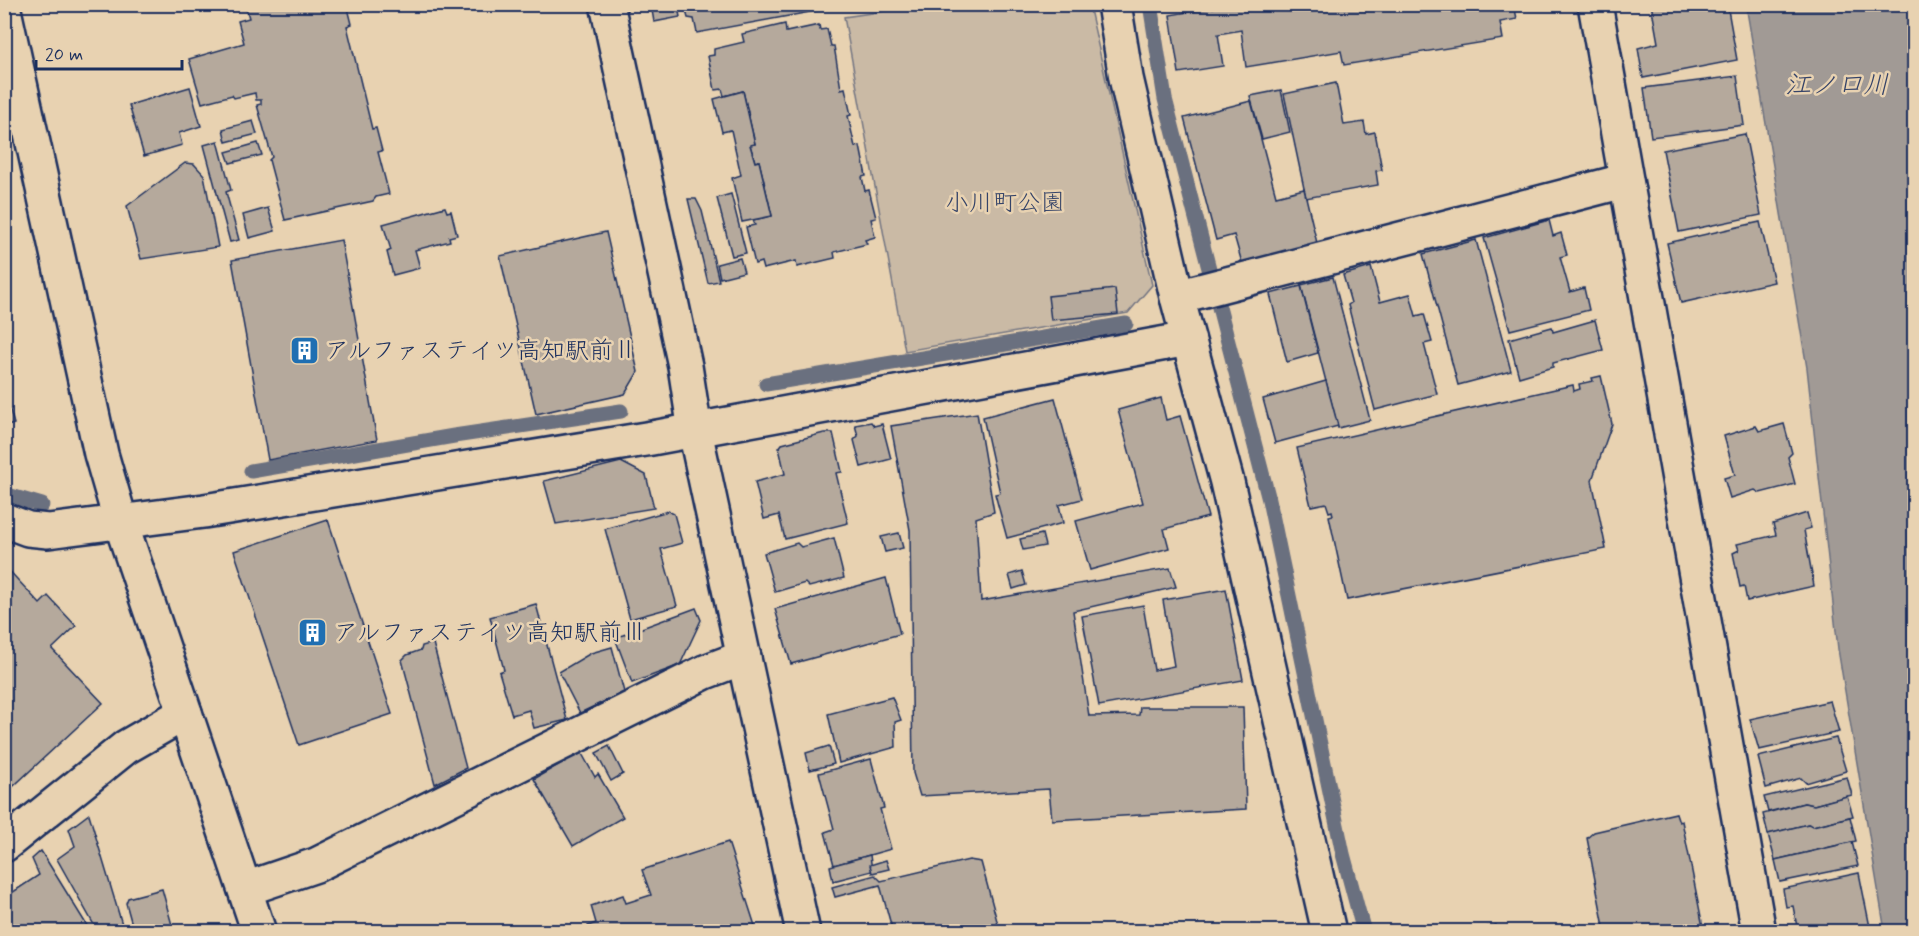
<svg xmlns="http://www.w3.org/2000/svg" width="1919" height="936" font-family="Mynerve,'Klee One',sans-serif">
  <rect width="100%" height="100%" fill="#e8d2b1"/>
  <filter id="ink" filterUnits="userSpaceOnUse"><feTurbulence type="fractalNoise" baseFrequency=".0167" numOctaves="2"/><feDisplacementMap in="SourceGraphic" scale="12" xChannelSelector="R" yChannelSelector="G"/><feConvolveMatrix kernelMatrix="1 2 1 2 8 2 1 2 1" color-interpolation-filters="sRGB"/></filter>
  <g filter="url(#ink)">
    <polygon fill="#cabaa5" stroke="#727482" stroke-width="1.5" points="934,4 1089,5 1152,285 1128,313 905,351 844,17"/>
    <polygon fill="#a19a95" stroke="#6b6f7f" stroke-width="1.5" points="1746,5 1914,5 1914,931 1885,931 1838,649 1807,368"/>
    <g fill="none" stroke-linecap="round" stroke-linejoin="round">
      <g stroke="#6b6f7f" stroke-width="15">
        <polyline points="1150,4 1165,99 1269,500 1343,854 1364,932"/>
        <polyline points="766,384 1126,324"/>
        <polyline points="251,471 454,436 621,411"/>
        <polyline points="4,494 42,505"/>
      </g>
    </g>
    <g fill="#b5a99c" stroke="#1b2f5e" stroke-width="1.5">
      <polygon points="245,4 345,4 346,8 348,8 352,24 347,26 372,129 376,128 382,151 378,152 389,194 376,197 373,201 285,220 269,160 272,157 257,105 261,104 261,100 256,100 255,93 234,98 232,95 202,103 189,59 244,43 238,21 249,18"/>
      <polygon points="651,4 853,4 697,33 694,19 688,18 685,7 678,7 680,17 654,22"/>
      <polygon points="1216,4 1514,4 1517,19 1500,22 1503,39 1344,65 1341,51 1246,67 1241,30 1218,34 1223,66 1179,73 1170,15 1216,7"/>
      <polygon points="1651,4 1727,4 1737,60 1643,78 1638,48 1658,43"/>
      <polygon points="785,24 786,32 819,25 820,30 827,29 831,46 834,46 841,89 845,88 851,115 848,116 855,147 860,146 866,176 862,177 865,191 869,190 876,218 871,219 875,237 865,240 867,244 834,252 835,258 797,267 796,261 763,269 761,262 755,264 746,227 755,225 753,220 772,216 759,161 755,162 750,145 755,144 743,91 724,96 722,89 715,90 708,56 714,55 714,49 744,42 742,34"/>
      <polygon points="1737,76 1744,125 1651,137 1644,88"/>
      <polygon points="1336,83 1344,125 1364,122 1366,134 1375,132 1382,170 1376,171 1378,185 1306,198 1284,94"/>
      <polygon points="190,87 201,126 179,133 182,145 144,156 129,105"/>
      <polygon points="1281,90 1290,132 1262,139 1250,96"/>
      <polygon points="743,91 755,144 750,145 755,162 759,161 772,216 742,222 732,178 741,175 731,130 722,132 714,99"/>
      <polygon points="1251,101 1276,196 1304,189 1317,243 1242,263 1234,235 1216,240 1184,118"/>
      <polygon points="253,121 257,134 226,142 223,129"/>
      <polygon points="1745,134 1761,215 1679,232 1663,150"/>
      <polygon points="218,141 231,190 226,192 239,240 230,242 204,145"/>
      <polygon points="258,143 262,155 230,163 226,152"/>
      <polygon points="185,163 194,164 204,175 218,247 141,259 127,206"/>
      <polygon points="731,194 746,253 732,256 717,198"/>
      <polygon points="688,199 696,199 702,211 719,281 708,283"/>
      <polygon points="445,207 447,212 451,211 457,235 449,237 450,241 415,250 420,268 393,275 387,252 391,250 383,224"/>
      <polygon points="268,208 275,231 249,238 243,215"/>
      <polygon points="1549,220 1553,236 1561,233 1567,255 1560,257 1570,292 1584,288 1589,310 1510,330 1484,238"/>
      <polygon points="1760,222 1774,282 1681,303 1667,243"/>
      <polygon points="606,232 638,372 625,394 536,414 500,256"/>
      <polygon points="341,240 377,440 268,460 232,260"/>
      <polygon points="1476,240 1511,371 1458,385 1423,254"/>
      <polygon points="740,258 744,272 720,278 717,264"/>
      <polygon points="1371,267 1380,302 1410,294 1416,316 1424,314 1432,342 1424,344 1437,394 1375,410 1348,305 1351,303 1343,275"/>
      <polygon points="1333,277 1370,420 1338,428 1301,285"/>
      <polygon points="1301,286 1318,353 1287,362 1270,294"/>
      <polygon points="1115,289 1118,314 1051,320 1048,296"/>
      <polygon points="1595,320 1603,350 1553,363 1553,367 1519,377 1509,339 1552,327 1553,332"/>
      <polygon points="1601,376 1612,424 1592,480 1606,549 1347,600 1329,516 1333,515 1332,511 1329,512 1326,503 1311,506 1297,448 1573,385 1574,391 1580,389 1579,384 1593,381 1592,378"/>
      <polygon points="1326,381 1338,426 1275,443 1263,399"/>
      <polygon points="4,389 14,424 4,427"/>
      <polygon points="1055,398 1082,499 1059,505 1063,523 1007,538 995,494 1000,493 983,417"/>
      <polygon points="1161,398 1166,420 1180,416 1208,517 1164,529 1169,548 1090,570 1076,521 1143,503 1118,410"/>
      <polygon points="977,413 994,512 976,518 981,601 1170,568 1176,587 1073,611 1089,716 1139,715 1140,707 1243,707 1246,809 1052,820 1049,789 920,796 913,773 910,530 891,426"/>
      <polygon points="871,422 874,426 882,424 891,459 861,467 854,440 858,436 855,425"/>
      <polygon points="1784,424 1792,453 1788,457 1795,484 1760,493 1755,490 1730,498 1724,478 1735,475 1724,436 1756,426 1759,431"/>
      <polygon points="824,433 833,433 842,472 836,473 848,523 785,539 779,515 764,519 755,482 785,474 779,448 782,444"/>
      <polygon points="621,462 646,475 654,508 556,524 544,481"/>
      <polygon points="668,511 674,514 682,543 661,549 677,606 630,619 605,529"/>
      <polygon points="1807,513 1811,528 1804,530 1814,586 1747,601 1744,586 1740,587 1733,553 1739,550 1737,544 1776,535 1773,524"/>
      <polygon points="328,520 392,714 299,745 234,551"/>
      <polygon points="899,533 903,548 885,552 881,537"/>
      <polygon points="1042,534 1045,546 1023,550 1020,539"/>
      <polygon points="834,538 844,578 809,587 805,583 775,592 764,553 797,543 801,547"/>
      <polygon points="4,565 40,604 48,596 76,626 52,649 103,703 4,795"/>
      <polygon points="1022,571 1026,585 1013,589 1009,575"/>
      <polygon points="886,578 900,634 791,664 775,609"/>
      <polygon points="1226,589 1243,680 1099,706 1082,616 1143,605 1154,670 1174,666 1163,600"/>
      <polygon points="536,604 567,720 534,728 529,710 512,715 499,672 504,670 490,617"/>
      <polygon points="696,608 701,620 680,665 632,683 615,638"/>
      <polygon points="433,643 466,768 435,784 402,660 407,655 421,650 422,646"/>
      <polygon points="612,647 624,692 580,713 559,672 591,653"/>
      <polygon points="892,697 901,720 895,722 896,747 839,763 828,714"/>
      <polygon points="1830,701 1839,732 1759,750 1750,719"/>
      <polygon points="1836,738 1846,771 1806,783 1801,778 1766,788 1758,757"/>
      <polygon points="609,746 623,774 611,781 596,753"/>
      <polygon points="829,746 834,764 810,770 806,753"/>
      <polygon points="581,752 595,777 598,774 623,817 573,846 534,779"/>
      <polygon points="871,759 884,808 880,809 891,849 834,865 825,832 834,829 819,773"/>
      <polygon points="1847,777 1852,795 1814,805 1804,803 1768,812 1764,797"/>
      <polygon points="1847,796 1853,816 1813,826 1808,824 1768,834 1763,814 1804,803 1814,805"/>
      <polygon points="1676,813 1679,822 1682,821 1704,932 1605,932 1587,838 1594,832"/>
      <polygon points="89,814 124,931 123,932 98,932 57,859 75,846 69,829"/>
      <polygon points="1850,817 1856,841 1775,860 1768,834 1808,824 1813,826"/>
      <polygon points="728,842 757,932 590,932 588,926 596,923 591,906 623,895 626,903 651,895 642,870"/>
      <polygon points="1852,842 1858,866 1780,882 1775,860"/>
      <polygon points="41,851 91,932 4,932 4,898 39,875 32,859"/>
      <polygon points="870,855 872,871 833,881 830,866"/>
      <polygon points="886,860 889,869 872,873 870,865"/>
      <polygon points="969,860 981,862 1000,932 893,932 880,885 835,897 832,887 875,875 881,881"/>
      <polygon points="1859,873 1871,932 1798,932 1793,906 1786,907 1783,889"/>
      <polygon points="162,889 172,925 149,932 134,932 126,903 128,898"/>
      <polygon points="1496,925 1497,932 1472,932"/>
    </g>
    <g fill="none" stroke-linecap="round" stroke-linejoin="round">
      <defs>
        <g id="minor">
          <polyline points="607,4 685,366 695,431 803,932"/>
          <polyline points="1114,4 1126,78 1177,297 1227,482 1329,932"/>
          <polyline points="1177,297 1624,181"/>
          <polyline points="4,520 28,529 48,531 204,511 652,438 1188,339"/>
          <polyline points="4,845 126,747 185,713"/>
          <polyline points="245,889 316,865 705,672 744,657"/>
        </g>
        <g id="tertiary">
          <polyline points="1595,4 1759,932"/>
          <polyline points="4,10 101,454 121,523 259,932"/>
        </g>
      </defs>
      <use href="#minor" stroke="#1b2f5e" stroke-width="38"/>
      <use href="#tertiary" stroke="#1b2f5e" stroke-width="38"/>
      <use href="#minor" stroke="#e8d2b1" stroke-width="33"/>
      <use href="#tertiary" stroke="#e8d2b1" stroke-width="33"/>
    </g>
  </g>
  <defs>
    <symbol id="building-square" viewBox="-11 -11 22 22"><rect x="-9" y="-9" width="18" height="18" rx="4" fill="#1f6fb2" stroke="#e8d2b1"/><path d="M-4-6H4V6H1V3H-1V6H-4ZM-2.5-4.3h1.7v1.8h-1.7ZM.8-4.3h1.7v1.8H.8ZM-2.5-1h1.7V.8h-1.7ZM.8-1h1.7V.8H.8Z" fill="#fff"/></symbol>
  </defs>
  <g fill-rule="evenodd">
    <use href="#building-square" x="288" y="334" width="33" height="33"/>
    <use href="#building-square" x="296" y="616" width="33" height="33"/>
  </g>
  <g text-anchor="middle" stroke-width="5" stroke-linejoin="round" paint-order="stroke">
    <g font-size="24" fill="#354469" stroke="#e8d2b1">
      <text x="1005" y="210">小川町公園</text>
    </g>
    <g font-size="24" fill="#1b2f5e" stroke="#e8d2b1" text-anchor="start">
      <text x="325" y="358">アルファステイツ高知駅前Ⅱ</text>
      <text x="334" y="640">アルファステイツ高知駅前Ⅲ</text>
    </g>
    <g font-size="26" font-style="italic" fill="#364469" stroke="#e8d2b1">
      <text x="1837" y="93">江ノ口川</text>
    </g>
  </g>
  <rect width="1919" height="936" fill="none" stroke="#e8d2b1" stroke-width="24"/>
  <rect x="12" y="12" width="1895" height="912" fill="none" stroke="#1b2f5e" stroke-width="2" filter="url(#ink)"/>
  <path d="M36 60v9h146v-9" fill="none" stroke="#1b2f5e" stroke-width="3"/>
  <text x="45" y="60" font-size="18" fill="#1b2f5e" stroke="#e8d2b1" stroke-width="4.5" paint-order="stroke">20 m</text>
</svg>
